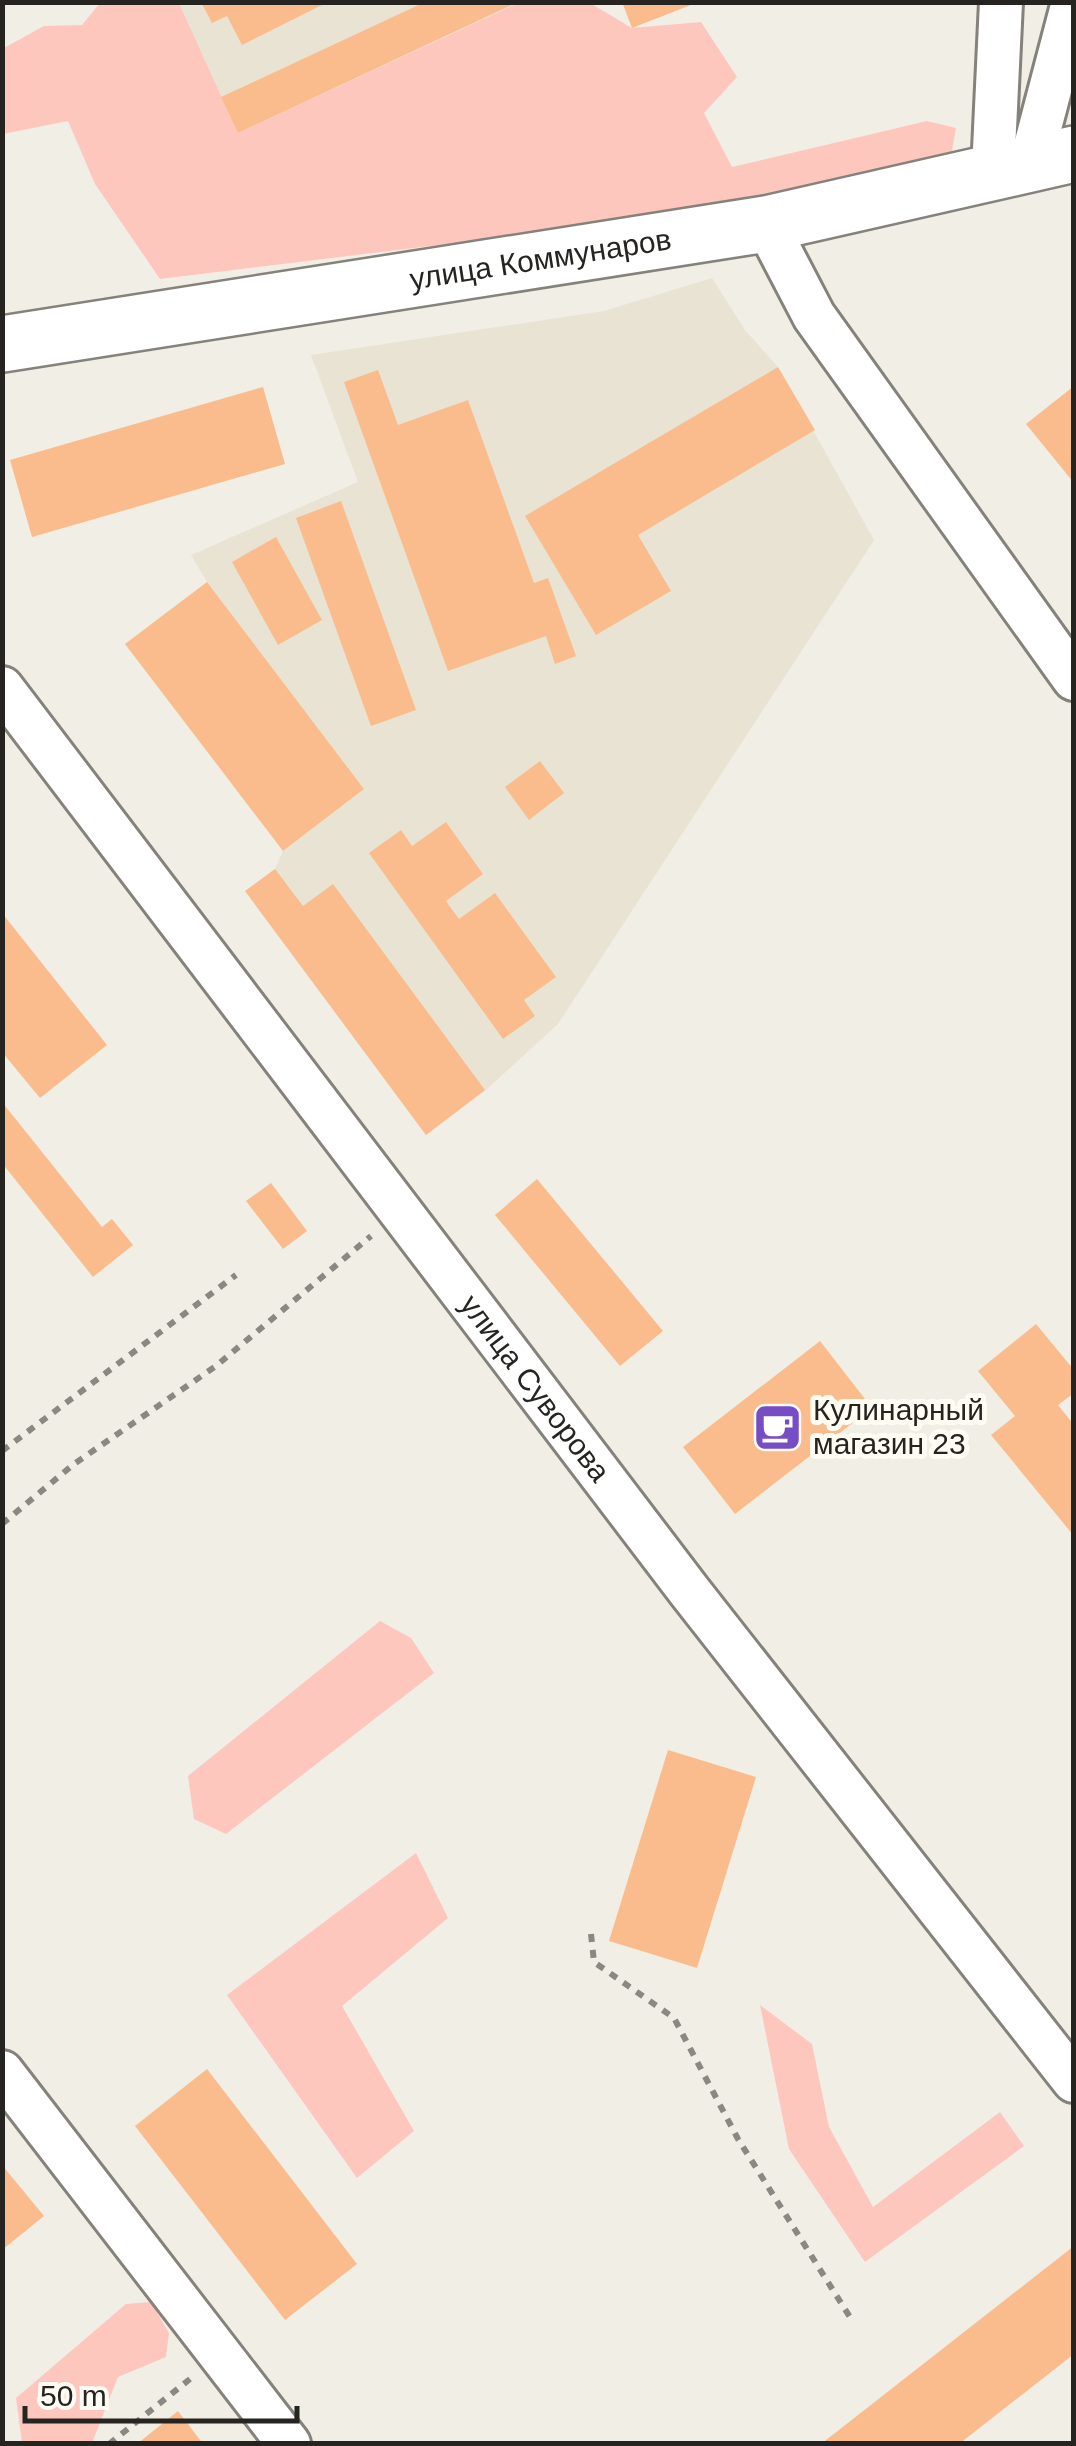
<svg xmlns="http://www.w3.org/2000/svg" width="1076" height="2446" font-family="Arial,sans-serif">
  <rect width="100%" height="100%" fill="#f1eee5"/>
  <g fill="#e9e3d3">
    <polygon points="179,3 518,3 238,133"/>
    <polygon points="712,278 745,330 778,367 874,540 558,1024 486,1090 426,1135 245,891 275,869 283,851 364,789 207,582 191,555 358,482 311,355 604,311"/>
  </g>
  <g fill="#fec7be">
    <polygon points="100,3 179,3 238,133 518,3 590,3 632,28 701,22 737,77 704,113 732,167 927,121 956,128 952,151 748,207 160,279 95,184 68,121 3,134 2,49 44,26 82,25"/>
    <polygon points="380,1621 411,1638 434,1673 226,1834 194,1819 188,1776"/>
    <polygon points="416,1853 448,1918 342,2006 414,2131 357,2178 227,1995"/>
    <polygon points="760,2005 812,2044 829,2127 873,2207 1000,2112 1024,2146 865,2262 789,2149"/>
    <polygon points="151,2302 169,2333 166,2357 118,2377 92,2443 22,2443 16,2398 126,2304"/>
  </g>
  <g fill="#fabc8c">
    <polygon points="201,2 328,2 242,45 227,16 212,23"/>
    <polygon points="425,2 518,2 238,133 221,97"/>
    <polygon points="622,2 696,2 696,3 632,28"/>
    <polygon points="778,367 815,430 638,535 671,591 596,635 525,516"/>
    <polygon points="378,370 398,425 468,400 534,583 548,578 576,656 555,664 546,636 448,671 344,382"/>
    <polygon points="1074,386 1074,483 1026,424"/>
    <polygon points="263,387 285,464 32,537 10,460"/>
    <polygon points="341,501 416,710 371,726 296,518"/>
    <polygon points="276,537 322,620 278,645 232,562"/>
    <polygon points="207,582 364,789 283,851 125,644"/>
    <polygon points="540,761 564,793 529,820 505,787"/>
    <polygon points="446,822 483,874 446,901 459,919 495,893 556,977 524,1000 535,1016 503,1039 369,853 401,830 412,846"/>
    <polygon points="275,869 303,906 333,884 485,1090 426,1135 245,891"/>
    <polygon points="2,913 107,1045 40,1098 2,1052"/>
    <polygon points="2,1102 102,1227 112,1219 133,1245 93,1277 2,1163"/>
    <polygon points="537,1179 663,1331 620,1366 495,1215"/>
    <polygon points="271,1183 307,1231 283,1249 246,1201"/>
    <polygon points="1036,1324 1074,1370 1074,1393 1058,1405 1074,1425 1074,1536 991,1435 1015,1416 978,1371"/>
    <polygon points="820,1341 872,1408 735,1514 683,1447"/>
    <polygon points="668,1750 756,1777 697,1968 609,1941"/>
    <polygon points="207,2069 357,2264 285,2320 135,2126"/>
    <polygon points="2,2165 44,2216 2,2250"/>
    <polygon points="1074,2246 1074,2354 959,2444 821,2444"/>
    <polygon points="178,2411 203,2444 137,2444"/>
  </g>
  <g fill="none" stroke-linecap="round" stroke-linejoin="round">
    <defs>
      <g id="minor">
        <polyline points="1031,162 1073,2"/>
        <polyline points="993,171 1001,2"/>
        <polyline points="766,224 814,316 1074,679"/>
        <path id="s1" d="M2,688L690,1592L1074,2081"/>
        <polyline points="2,2072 289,2444"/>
      </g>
      <g id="major">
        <path id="s2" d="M2,344L766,224L1074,154"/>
      </g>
    </defs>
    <use href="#minor" stroke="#84827a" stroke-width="48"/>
    <use href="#major" stroke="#84827a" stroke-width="60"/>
    <g stroke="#8a8882" stroke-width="6" stroke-dasharray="8 8" stroke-linecap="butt">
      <polyline points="2,1451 236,1275"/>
      <polyline points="2,1524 74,1464 216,1366 371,1236"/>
      <polyline points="591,1934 594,1962 674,2018 738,2139 853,2322"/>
      <polyline points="109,2444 190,2379"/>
    </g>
    <use href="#minor" stroke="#fff" stroke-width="42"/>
    <use href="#major" stroke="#fff" stroke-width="55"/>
  </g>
  <defs>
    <symbol id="cafe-square" viewBox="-11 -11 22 22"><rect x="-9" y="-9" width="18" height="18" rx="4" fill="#764dc5" stroke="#fffcf3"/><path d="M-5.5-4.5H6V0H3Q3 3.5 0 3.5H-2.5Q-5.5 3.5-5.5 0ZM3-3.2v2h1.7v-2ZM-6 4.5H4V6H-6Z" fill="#fff"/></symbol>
  </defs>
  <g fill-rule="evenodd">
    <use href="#cafe-square" x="750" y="1400" width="55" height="55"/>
  </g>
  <g text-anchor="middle" stroke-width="10" stroke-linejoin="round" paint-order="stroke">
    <g font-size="30" fill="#252421" stroke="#fffcf3">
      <text dy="10" stroke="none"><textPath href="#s2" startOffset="545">улица Коммунаров</textPath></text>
      <text dy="10" stroke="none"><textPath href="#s1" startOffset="880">улица Суворова</textPath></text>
    </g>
    <g font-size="30" fill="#252421" stroke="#fffcf3" text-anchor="start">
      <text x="813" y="1420">Кулинарный<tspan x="813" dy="34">магазин 23</tspan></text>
    </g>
  </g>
  <rect width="1076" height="2446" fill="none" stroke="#252421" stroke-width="10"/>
  <path d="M25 2406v15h272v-15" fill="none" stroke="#252421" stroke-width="5"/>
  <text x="40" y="2406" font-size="30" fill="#252421" stroke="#fffcf3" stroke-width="8" paint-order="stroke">50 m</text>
</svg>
